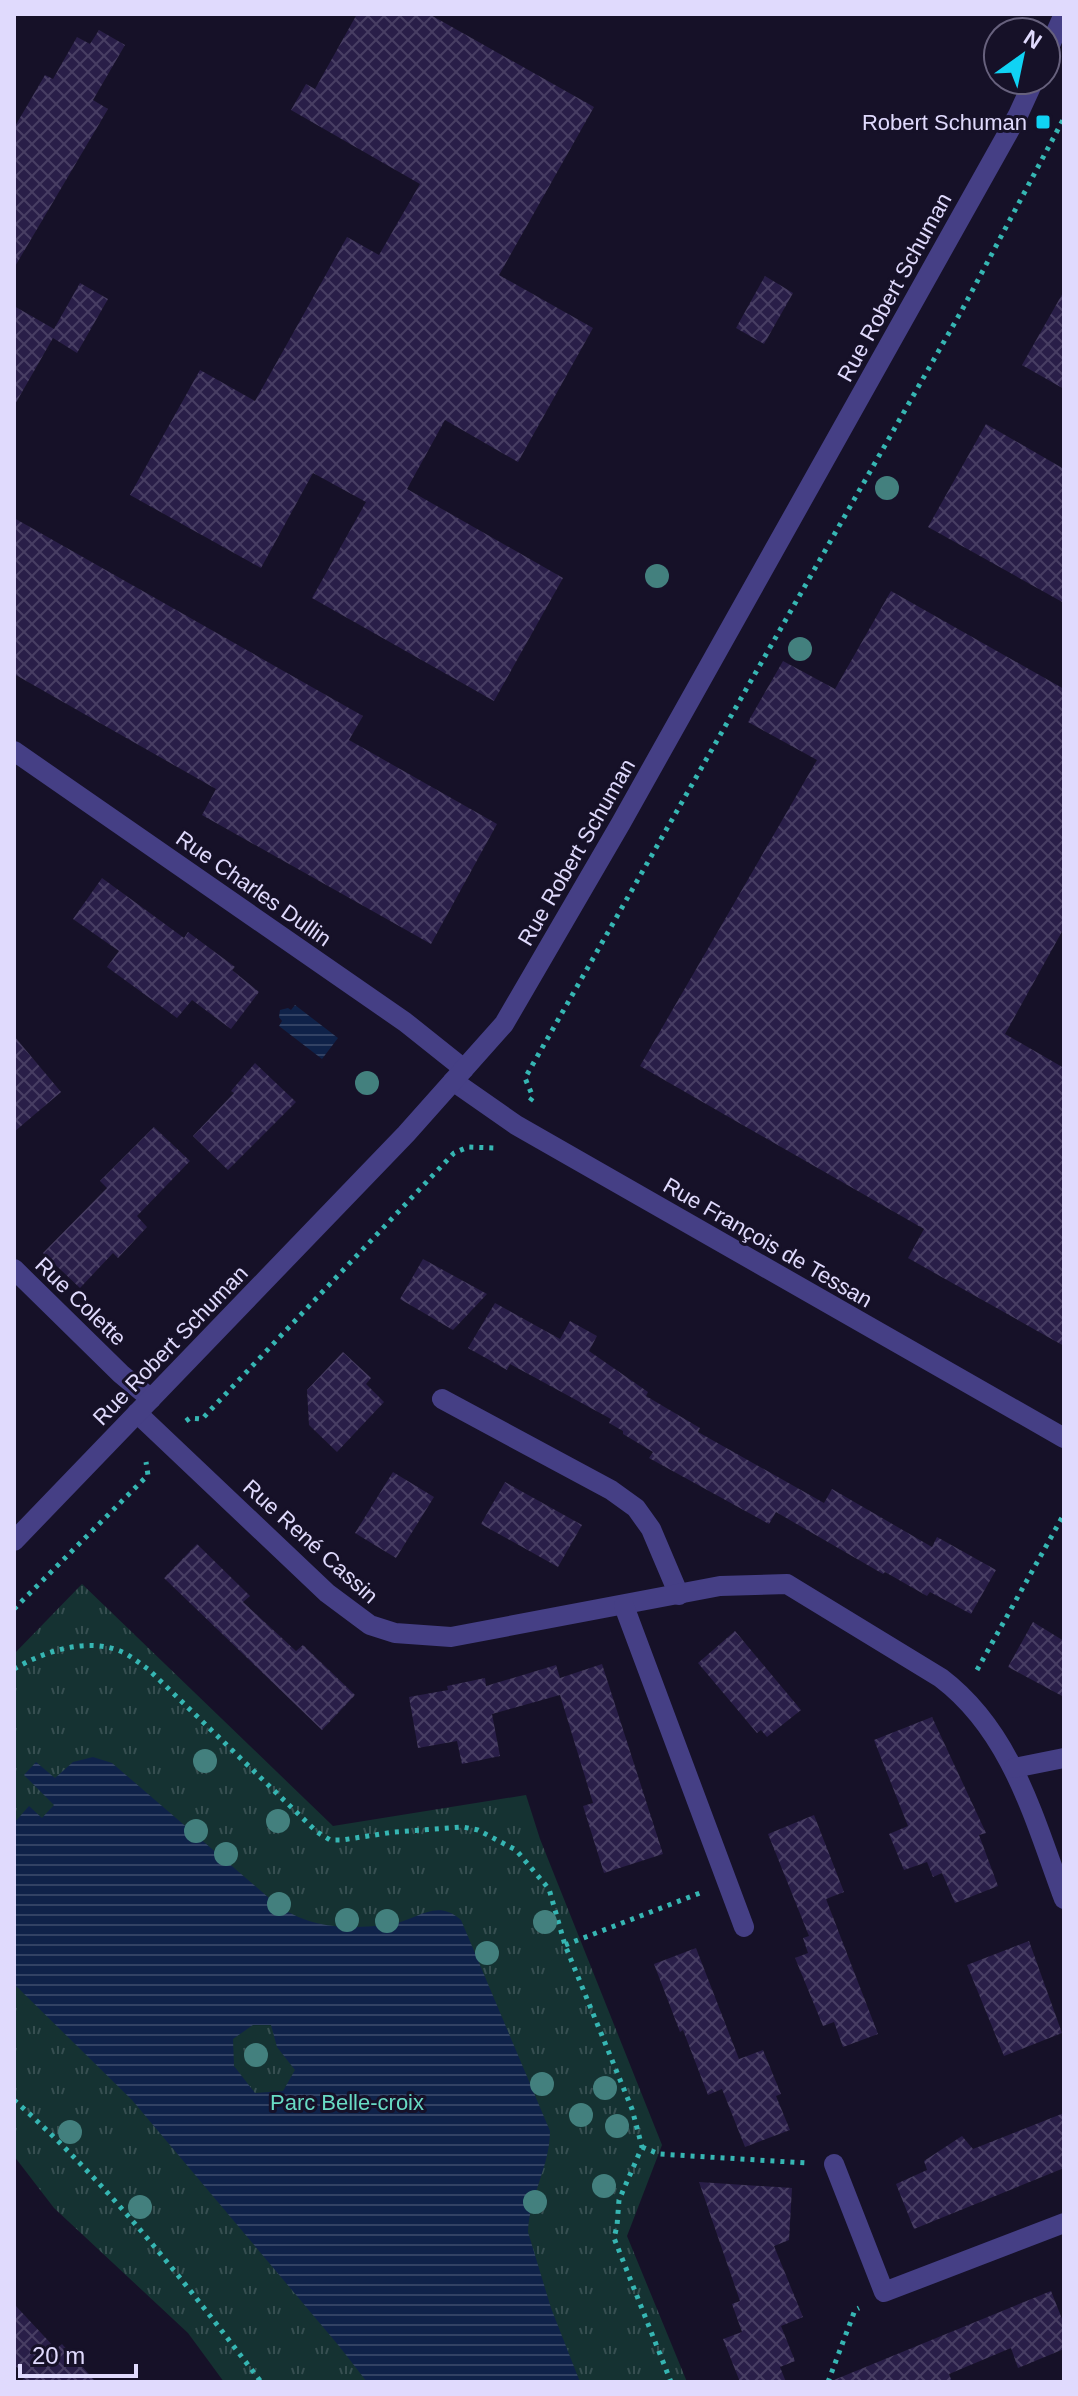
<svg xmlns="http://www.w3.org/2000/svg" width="1078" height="2396" font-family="Helvetica,sans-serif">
  <defs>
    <pattern id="grass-tufts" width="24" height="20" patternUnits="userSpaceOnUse" patternTransform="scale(2)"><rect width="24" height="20" fill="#153232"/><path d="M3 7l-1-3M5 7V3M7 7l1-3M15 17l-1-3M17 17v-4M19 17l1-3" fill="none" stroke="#374f51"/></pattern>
    <pattern id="water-rules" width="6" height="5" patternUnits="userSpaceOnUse" patternTransform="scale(2)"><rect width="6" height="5" fill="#0f2249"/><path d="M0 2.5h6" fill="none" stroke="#324264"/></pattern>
    <pattern id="building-cross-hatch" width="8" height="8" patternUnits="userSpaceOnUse" patternTransform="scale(2)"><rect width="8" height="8" fill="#291e48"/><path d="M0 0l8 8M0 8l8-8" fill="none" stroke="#483e63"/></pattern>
  </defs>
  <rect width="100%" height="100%" fill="#161128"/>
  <polygon fill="url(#grass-tufts)" points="82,1584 333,1826 526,1795 540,1839 662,2145 627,2236 687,2382 224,2382 188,2333 54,2208 14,2156 14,1654"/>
  <g fill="url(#water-rules)" fill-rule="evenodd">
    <polygon points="295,1005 338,1038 322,1059 279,1026 282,1021 279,1017 280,1010 288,1008 291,1010"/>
    <path d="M93,1757L112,1763L276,1904C309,1929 350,1930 391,1924C416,1921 436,1897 461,1920L550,2131C550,2166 529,2197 528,2232L551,2308L580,2382H367L339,2346L132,2100L14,1984V1823L29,1806L42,1818L54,1805L24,1775L36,1762L55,1778L73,1762ZM253,2025H271L277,2047L295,2070L283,2091L255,2093L234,2066L233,2039Z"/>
  </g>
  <g fill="url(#building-cross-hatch)">
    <polygon points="357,14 429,14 594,107 499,275 593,328 518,462 445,420 407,489 563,578 494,701 312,598 366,502 313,473 261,568 130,495 200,370 255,401 347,237 379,255 420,184 291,110 306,84 315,89"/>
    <polygon points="99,30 125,45 93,100 108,109 14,268 14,128 45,75 53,79 77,37 90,44"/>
    <polygon points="765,276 793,293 764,344 736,328"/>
    <polygon points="80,283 108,299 77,353 53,338 14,406 14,306 54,329"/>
    <polygon points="1064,291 1064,389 1022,365"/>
    <polygon points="986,424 1064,469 1064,603 928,527"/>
    <polygon points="14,518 363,716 349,740 497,824 431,944 202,815 216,789 14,674"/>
    <polygon points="891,591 1064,689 1064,928 1005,1034 1064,1068 1064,1346 908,1258 924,1229 640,1066 817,760 748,722 783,661 835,689"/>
    <polygon points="102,878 184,938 188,932 235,967 232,970 259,992 231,1029 192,1000 177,1018 107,967 119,951 73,919"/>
    <polygon points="14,1036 61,1092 14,1132"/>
    <polygon points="255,1063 296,1102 228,1170 193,1136 234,1093 231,1091"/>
    <polygon points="154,1127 190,1161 137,1216 147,1227 118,1258 113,1253 80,1288 43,1253 107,1188 100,1181"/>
    <polygon points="423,1259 487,1294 453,1330 400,1299"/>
    <polygon points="495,1303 560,1339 570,1321 597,1336 589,1351 648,1392 646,1396 700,1428 698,1432 824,1503 832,1489 932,1547 937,1537 996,1570 971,1614 930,1592 927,1596 885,1572 883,1574 776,1512 769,1524 649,1458 653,1452 623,1434 623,1431 609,1423 611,1419 510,1364 507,1370 468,1348"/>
    <polygon points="343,1352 371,1378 366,1384 384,1402 337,1452 309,1425 307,1390"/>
    <polygon points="393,1472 434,1497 396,1558 355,1533"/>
    <polygon points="505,1482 582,1525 558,1567 481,1524"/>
    <polygon points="197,1544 250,1596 243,1602 296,1651 303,1645 355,1695 322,1730 164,1578"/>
    <polygon points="1033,1622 1064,1641 1064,1697 1008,1667"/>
    <polygon points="735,1631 801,1710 767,1737 761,1730 757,1733 698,1663"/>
    <polygon points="602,1664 663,1854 604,1873 583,1806 593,1803 560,1695 492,1714 500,1756 462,1764 457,1741 418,1748 409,1697 448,1690 447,1686 485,1678 486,1686 556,1665 560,1678"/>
    <polygon points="932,1717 986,1833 979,1835 998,1886 955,1903 942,1873 933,1877 927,1862 904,1870 889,1834 908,1826 874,1740"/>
    <polygon points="814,1815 844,1892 826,1899 878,2034 843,2047 834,2022 823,2026 795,1958 808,1953 803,1938 809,1936 768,1834"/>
    <polygon points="1029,1941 1062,2033 1004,2056 967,1965"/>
    <polygon points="696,1948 739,2059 763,2050 781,2094 776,2096 790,2130 745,2147 722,2089 708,2095 683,2030 680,2032 654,1964"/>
    <polygon points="1064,2113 1064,2168 914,2229 896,2184 927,2170 924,2161 962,2136 973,2149"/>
    <polygon points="699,2182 792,2188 789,2240 774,2246 803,2317 781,2326 795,2361 780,2367 786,2382 740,2382 723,2339 742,2332 732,2304 740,2301"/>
    <polygon points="1051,2291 1064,2324 1064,2349 1018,2368 1011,2348 949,2374 952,2382 829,2382"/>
    <polygon points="14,2304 56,2349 62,2344 96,2382 20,2382 26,2377 14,2364"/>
  </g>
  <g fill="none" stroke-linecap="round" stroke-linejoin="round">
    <g stroke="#36b6b3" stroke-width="5" stroke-dasharray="4 6" stroke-linecap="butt">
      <polyline points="530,1101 533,1097 525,1078 962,310 1064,118"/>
      <polyline points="186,1421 190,1418 202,1419 454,1153 468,1147 495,1148"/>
      <polyline points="14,1609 148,1475 146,1462"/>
      <path d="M14,1669C43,1652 86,1637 120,1651C130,1655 139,1663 148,1669L317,1832L330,1840H342L394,1832L463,1827L478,1830L516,1850L549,1889L565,1945L632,2109L642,2147L619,2200L617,2226L614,2238L671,2382"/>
      <polyline points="977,1670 1064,1514"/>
      <polyline points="565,1945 700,1893"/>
      <path d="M14,2100C109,2184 184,2281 261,2382"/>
      <polyline points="642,2147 659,2154 807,2163"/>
      <polyline points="828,2382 855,2310 859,2308"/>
    </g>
    <g stroke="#453f85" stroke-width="20">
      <polyline points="1046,54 1064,14"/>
      <polyline points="14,751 405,1022 464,1069"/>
      <polyline points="453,1081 516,1125 1064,1438"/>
      <polyline points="14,1269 121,1374 151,1399"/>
      <polyline points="442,1399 611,1490 636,1508 651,1529 679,1595"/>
      <path d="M137,1413L327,1593L370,1625L395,1633L451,1637L720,1586L787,1584L941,1678C1012,1732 1034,1819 1064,1899"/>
      <polyline points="14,1541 406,1134 504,1024 621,823 1018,115 1034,80"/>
      <polyline points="624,1606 744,1927"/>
      <polyline points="1014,1768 1064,1758"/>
      <polyline points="834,2164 884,2292 1064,2223"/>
    </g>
  </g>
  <g fill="#43807e">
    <circle cx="887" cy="488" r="12"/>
    <circle cx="657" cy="576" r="12"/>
    <circle cx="800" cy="649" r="12"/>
    <circle cx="367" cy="1083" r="12"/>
    <circle cx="205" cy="1761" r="12"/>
    <circle cx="278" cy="1821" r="12"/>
    <circle cx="196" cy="1831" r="12"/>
    <circle cx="226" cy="1854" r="12"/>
    <circle cx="279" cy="1904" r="12"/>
    <circle cx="347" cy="1920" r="12"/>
    <circle cx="387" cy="1921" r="12"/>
    <circle cx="545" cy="1922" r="12"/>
    <circle cx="487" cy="1953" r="12"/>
    <circle cx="256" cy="2055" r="12"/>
    <circle cx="542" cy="2084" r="12"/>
    <circle cx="605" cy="2088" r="12"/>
    <circle cx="581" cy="2115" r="12"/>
    <circle cx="617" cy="2126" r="12"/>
    <circle cx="70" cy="2132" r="12"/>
    <circle cx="604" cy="2186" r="12"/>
    <circle cx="535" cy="2202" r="12"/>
    <circle cx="140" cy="2207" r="12"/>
  </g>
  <rect fill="#10d3f4" stroke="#161128" stroke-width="3" x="1035" y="114" width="16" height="16" rx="4"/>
  <g text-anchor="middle" stroke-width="6" stroke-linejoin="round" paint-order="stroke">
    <g font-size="22" fill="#e0dafd" stroke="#161128" text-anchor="end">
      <text x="1027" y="130">Robert Schuman</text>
    </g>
    <g font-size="22" fill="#e0dafd" stroke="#161128">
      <text transform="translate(894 287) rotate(-61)" y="8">Rue Robert Schuman</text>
      <text transform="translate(576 852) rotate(-60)" y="8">Rue Robert Schuman</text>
      <text transform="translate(254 888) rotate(35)" y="8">Rue Charles Dullin</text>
      <text transform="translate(768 1242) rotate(30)" y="8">Rue François de Tessan</text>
      <text transform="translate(81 1301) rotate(44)" y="8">Rue Colette</text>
      <text transform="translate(170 1345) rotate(-46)" y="8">Rue Robert Schuman</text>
      <text transform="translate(311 1541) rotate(42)" y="8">Rue René Cassin</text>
    </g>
    <g font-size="22" fill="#68dbc4" stroke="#161128">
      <text x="347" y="2110">Parc Belle-croix</text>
    </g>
  </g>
  <rect width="1078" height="2396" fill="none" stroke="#e0dafd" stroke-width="32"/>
  <g transform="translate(1022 56) rotate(33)"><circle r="38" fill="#161128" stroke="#67617d" stroke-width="2"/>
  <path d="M0-6L14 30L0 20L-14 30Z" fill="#10d3f4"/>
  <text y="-12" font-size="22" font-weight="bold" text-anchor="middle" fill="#e0dafd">N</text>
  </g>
  <path d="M20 2364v12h116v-12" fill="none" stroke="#e0dafd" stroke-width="4"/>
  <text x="32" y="2364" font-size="24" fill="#e0dafd" stroke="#161128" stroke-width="6" paint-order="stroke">20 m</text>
</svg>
